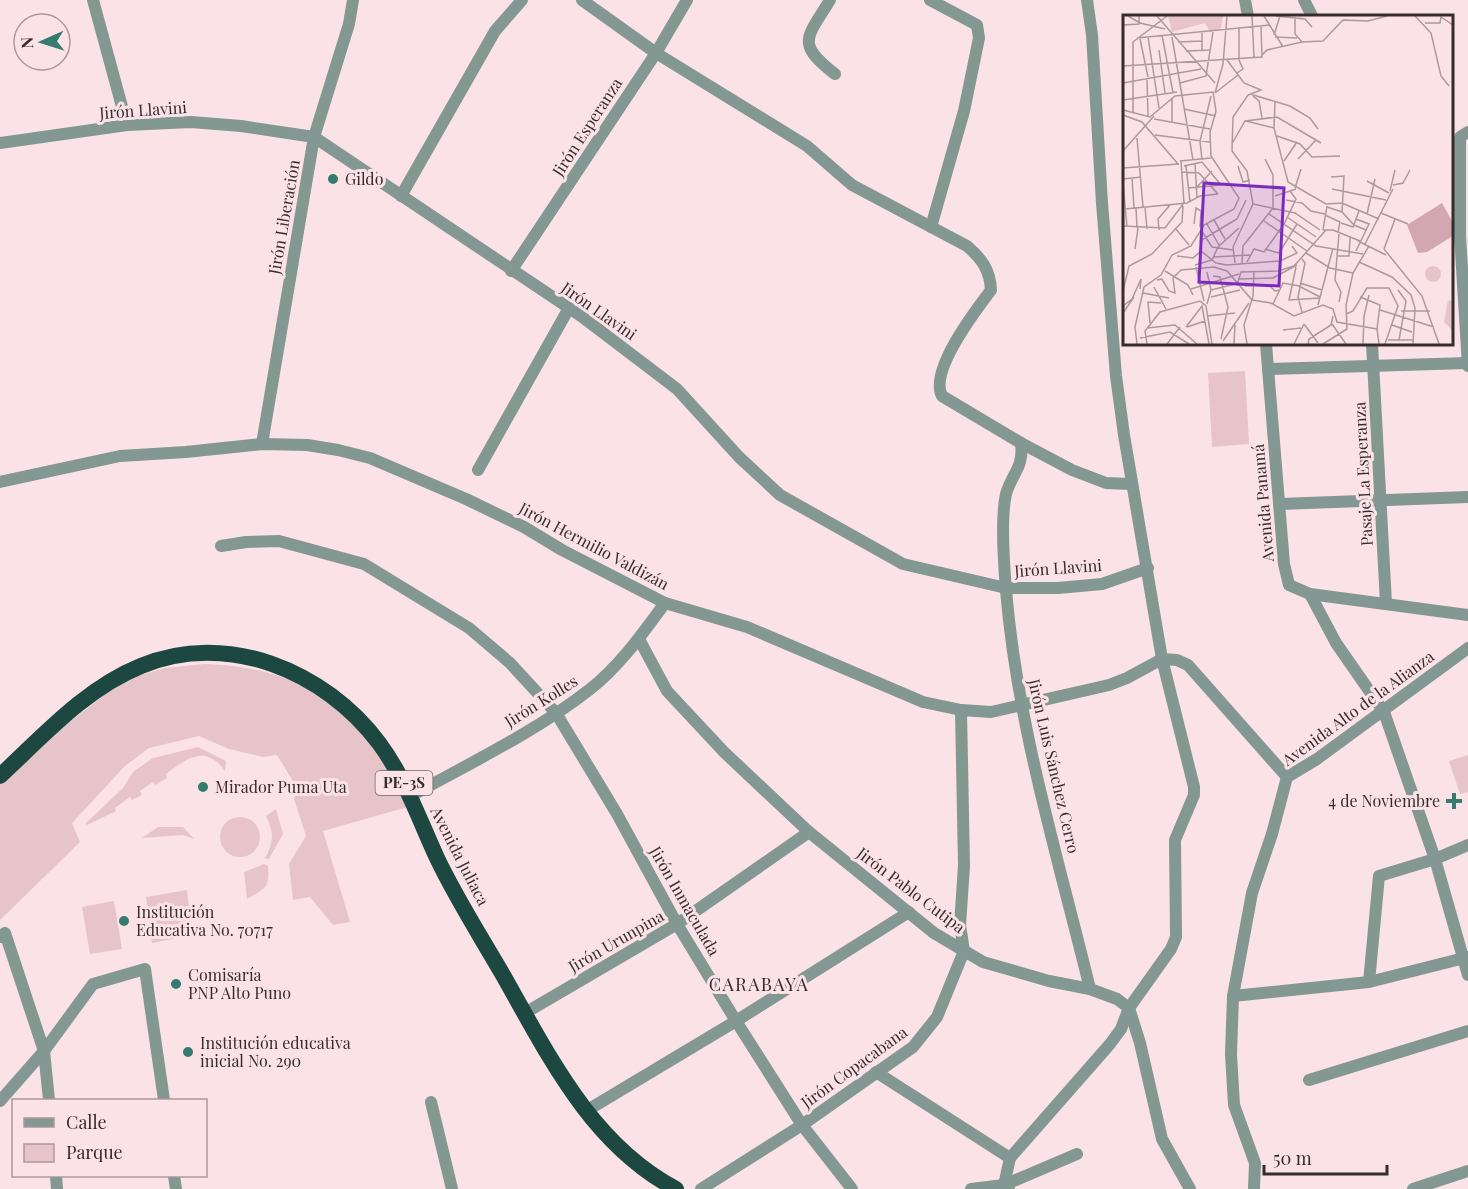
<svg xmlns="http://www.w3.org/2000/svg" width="1468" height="1189" font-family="'Playfair Display',serif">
  <rect width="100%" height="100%" fill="#fbe2e6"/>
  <g fill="#e7c4ca">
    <polygon points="1245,371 1249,444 1212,447 1208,373"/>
    <path d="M204,664C273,667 310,681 359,731C368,741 380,750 388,761C397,774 403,792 411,806L323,831L350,922L333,925L310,897L293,900L289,864L306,836L294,799L297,788L277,755L263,757L229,749L199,736L149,748L125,766L72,823L80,842L0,920V776L107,693L131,678L165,668Z"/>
    <path d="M198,747L226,761L225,771C205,743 186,759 166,774L167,778L155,785L153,782L140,791L142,795L132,800L130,797L115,808L116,811L87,825L86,823L123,788L133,772L153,758Z"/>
    <polygon points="1468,755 1468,792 1460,794 1449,761"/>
    <path d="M276,809L283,834L269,859L265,858C274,843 274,831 266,816Z"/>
    <circle cx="240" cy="837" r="20"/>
    <polygon points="158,827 183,827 194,839 183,835 142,838"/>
    <path d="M264,864L268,866C270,889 265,888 247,899L244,872Z"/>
    <polygon points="187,890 192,935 152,943 146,897"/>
    <polygon points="114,901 122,949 90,954 82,907"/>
  </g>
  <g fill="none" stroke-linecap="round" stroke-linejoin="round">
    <g stroke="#839793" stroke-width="12">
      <polyline points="93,0 127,125"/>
      <path d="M582,0L656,53L807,146L852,185L967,246C982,259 990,270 991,290C975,311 929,371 942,396L1021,443L1072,470L1106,483L1131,484"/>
      <path d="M830,0C807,38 795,43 835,74"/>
      <polyline points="930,0 977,25 979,38 964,111 931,227"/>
      <polyline points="1304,0 1312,16"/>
      <polyline points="1468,132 1460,137 1460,235 1468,366"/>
      <polyline points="0,143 127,125 191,122 241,126 314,137 581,316 677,389 739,457 780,495 903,564 1006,588 1058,588 1102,584 1148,568"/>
      <polyline points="401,196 495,31 522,0"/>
      <polyline points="511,271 656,53 687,0"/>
      <polyline points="1372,344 1386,603"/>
      <polyline points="1268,369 1468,363"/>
      <path d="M1021,443C1024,468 1012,473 1006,494C1001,516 1004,566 1006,590C1017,725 1058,857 1090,989"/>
      <polyline points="262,444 314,137 349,24 353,0"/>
      <polyline points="478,470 569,308"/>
      <polyline points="0,482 120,456 186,452 262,444 307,445 338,450 370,458 466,499 524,527 562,550 665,603 747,627 923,702 961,710 991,712 1109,685 1127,678 1162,659"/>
      <polyline points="1280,504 1468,497"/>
      <polyline points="221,546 246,542 279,541 364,564 469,628 510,663 556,713 617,814 677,924 736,1021 802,1125 852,1189"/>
      <polyline points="1310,594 1336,643 1384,712 1435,859 1468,975"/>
      <polyline points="639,639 667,691 724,752 809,832 934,933 983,962 1049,981 1090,989 1117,999 1129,1008 1140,1043 1162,1139 1190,1189"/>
      <polyline points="1162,659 1177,660 1188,665 1287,777"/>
      <path d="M411,796C470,763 535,732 589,690C619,667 643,633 665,603"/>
      <polyline points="0,937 5,933 44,1051 49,1100"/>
      <polyline points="1369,982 1379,876 1435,859 1468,845"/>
      <polyline points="1233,996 1369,982 1468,957"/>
      <polyline points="525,1013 677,924 809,832"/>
      <polyline points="876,1072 1010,1158"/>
      <polyline points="1309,1080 1468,1031"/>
      <polyline points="0,1101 44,1051 93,984 145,969 164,1100"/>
      <polyline points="431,1102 452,1189"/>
      <polyline points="586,1111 736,1021 909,912"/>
      <polyline points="56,1176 57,1189"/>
      <polyline points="174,1176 176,1189"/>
      <polyline points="701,1189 802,1125 913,1047 937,1017 964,951 960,925 964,866 961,710"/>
      <polyline points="971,1189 1004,1185 1077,1154"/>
      <polyline points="1009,1189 1004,1185 1010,1158 1110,1044 1121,1029 1129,1008 1171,949 1176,937 1175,840 1194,795 1194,787 1162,659 1124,435 1116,376 1102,203 1092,35 1087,0"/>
      <polyline points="1413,1189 1468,1171"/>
    </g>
    <g stroke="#839793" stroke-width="12">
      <polyline points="1245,0 1248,16"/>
      <polyline points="1266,344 1284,564 1289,585 1310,594 1468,615"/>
      <polyline points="1254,1189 1255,1163 1234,1105 1231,1054 1233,996 1252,893 1272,834 1287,777 1317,759 1468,648"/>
    </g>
    <path stroke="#1d4842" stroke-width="16" d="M0,776C43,736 86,688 141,666C227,630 325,671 379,743C405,778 419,819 437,858C456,898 481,937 503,975C549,1056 591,1144 676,1189"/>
  </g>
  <g fill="#357b70" stroke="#fbe2e6" stroke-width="2">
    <circle cx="333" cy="179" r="6"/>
    <circle cx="203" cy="787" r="6"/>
    <path d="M1451 792h6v6h6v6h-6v6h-6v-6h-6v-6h6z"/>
    <circle cx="124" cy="921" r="6"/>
    <circle cx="176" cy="984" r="6"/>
    <circle cx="188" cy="1052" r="6"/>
  </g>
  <g text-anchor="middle" stroke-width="6" stroke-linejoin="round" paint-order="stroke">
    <rect fill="#fbe2e6" stroke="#706365" stroke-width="1.5" x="375.5" y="771" width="57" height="24" rx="4.5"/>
    <g font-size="15" font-weight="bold" fill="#352c2e">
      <text x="404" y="788">PE-3S</text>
    </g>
    <g font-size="16" fill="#352c2e" stroke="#fbe2e6">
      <text transform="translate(143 110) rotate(-4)" y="6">Jirón Llavini</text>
      <text transform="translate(587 127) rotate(-57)" y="6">Jirón Esperanza</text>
      <text transform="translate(284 217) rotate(-80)" y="6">Jirón Liberación</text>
      <text transform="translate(599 311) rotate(35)" y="6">Jirón Llavini</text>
      <text transform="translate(1363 474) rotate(-93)" y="6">Pasaje La Esperanza</text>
      <text transform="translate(1263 503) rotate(-95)" y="6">Avenida Panamá</text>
      <text transform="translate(594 546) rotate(28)" y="6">Jirón Hermilio Valdizán</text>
      <text transform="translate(1058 568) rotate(-4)" y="6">Jirón Llavini</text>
      <text transform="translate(541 701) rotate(-32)" y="6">Jirón Kolles</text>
      <text transform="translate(1358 708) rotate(-36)" y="6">Avenida Alto de la Alianza</text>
      <text transform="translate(1054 766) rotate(77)" y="6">Jirón Luis Sánchez Cerro</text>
      <text transform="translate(460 856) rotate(63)" y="6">Avenida Juliaca</text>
      <text transform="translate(911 890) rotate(37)" y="6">Jirón Pablo Cutipa</text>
      <text transform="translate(685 901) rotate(60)" y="6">Jirón Inmaculada</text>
      <text transform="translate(616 941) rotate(-30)" y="6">Jirón Urunpina</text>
      <text transform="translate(854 1067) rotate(-36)" y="6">Jirón Copacabana</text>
    </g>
    <g font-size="16" fill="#352c2e" stroke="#fbe2e6" text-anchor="start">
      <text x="345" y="185">Gildo</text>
      <text x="215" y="793">Mirador Puma Uta</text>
      <text x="1440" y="807" text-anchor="end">4 de Noviembre</text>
      <text x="136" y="918">Institución<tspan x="136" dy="18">Educativa No. 70717</tspan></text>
      <text x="188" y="981">Comisaría<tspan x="188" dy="18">PNP Alto Puno</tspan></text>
      <text x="200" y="1049">Institución educativa<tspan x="200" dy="18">inicial No. 290</tspan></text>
    </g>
    <g font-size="18" letter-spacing="1.5" fill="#352c2e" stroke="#fbe2e6">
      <text x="759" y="991">CARABAYA</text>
    </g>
  </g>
  <g transform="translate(1123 15)">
    <rect width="330" height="330" fill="#fbe2e6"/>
    <path d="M45,1H100L98,13L87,17L82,8L49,17ZM302 259a8 8 0 1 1 16 0a8 8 0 1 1-16 0ZM325,285L330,286V316L321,307Z" fill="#e7c4ca"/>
    <path d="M319,188L330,208V221L304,237L295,238L284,210Z" fill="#d2a7af"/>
    <path fill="none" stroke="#ac999c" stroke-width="1.5" d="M5,1L17,8L42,14M34,1L92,68M129,1L131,42M141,1L160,32M153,1L182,4L189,12M292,1L308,18L318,61L326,71M172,2V19L179,27M302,8H317L318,2L330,10M0,10L16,9V1M39,20L50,78M151,20L157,1M25,22L36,93M49,22L70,145M152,22L174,23M14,23L147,10M17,24L25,62M55,27L79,26M36,35L42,78M63,36L88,35M79,36V16M139,40L144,35L179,27L200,26L220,5L245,6L264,1M104,45L121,68L138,75L125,80L110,102L109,136L124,156L130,189L110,232L112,248M0,51L139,42L138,11M114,58L120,54L116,45V12M24,63L25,101M0,68L78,54M57,68L83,61L90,17M92,78L100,49L104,1M92,78L115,60M127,79L167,91L187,103L195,114M130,81L136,86L139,103M0,85L54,77M152,87L151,113L165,167L203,189L219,188L256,204M61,94L93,101M0,95L27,102L52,81L90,77L93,96L87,117L88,141L116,183L111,194L81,210L68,231L49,240L38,260L21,272L12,312L14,329M10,98V27L44,1M0,100L19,107L55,149M31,104L87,114M123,106L151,113M49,107V83M32,120L87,127M154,121L177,129L189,142L217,141M14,123L20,192M110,127L122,106L154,102L198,128M0,136L31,101M175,144L193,125M79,145L77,126L88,81M57,146L88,143M161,146L174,127M72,149L74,182M61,151L79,147L98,170L65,173M63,151L67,187M115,151L120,167L127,165M0,153L56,149M59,157L76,158L95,179M208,162L221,161L219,197M9,163L11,193M0,164L18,162M244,166L266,178M0,169L4,212M270,170L280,168L287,155M74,172L89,156M172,173L178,154M209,174L263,185M267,176L272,155M152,181L173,174M163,185L179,188L188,196L202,199M130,189L172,198L197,215M22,192L24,214M204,192L219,197L231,210L243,215M13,193L14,213M2,194L64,188L77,181L95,179M258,198L285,209M146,199L193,231L240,239M244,199L252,164M202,200L217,207L215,217M164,202L193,222M233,204L246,209L233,236M91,205L102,224M141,206L184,236M218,208L230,212L236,196M71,209L73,193L78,196L77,212M84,209L96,230M0,211L42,213L61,188L58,146M52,213L66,230M36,215L35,204L47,190M78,215L89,232L110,235M200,215H210L237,226M200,215L204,191M216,219L212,265L218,277L216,287M77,226L114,204L123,185M235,226L263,240M242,229L270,174M12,234L15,213M142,234L156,238L174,209M261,234L299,281L316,329M261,234L272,204M183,238L207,253L230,258M54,241L70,243L78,236L93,248L104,250L157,246L174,238L169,231M215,241H226L227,223M90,242L127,240M179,244L182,248L175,282L179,297M124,247L131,234L141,237L161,209L173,184L167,176M236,247L269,262L288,280L292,293L290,329M119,248L120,231L150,193V160L142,144M72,250L89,245L95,232L116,213M73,252L81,286M173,252L166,285L197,283M42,256L65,270L70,280M84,257L88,275L84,289M90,261L97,262L105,292L98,324M115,264L150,263L174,250M34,265L39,264L46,276L52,278L50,263L58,255L91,252L104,256L129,285L148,288L171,301L200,290L210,294L214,307L254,314M177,268L199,275M114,270L118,257L155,256L171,251L203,215M122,271L146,270L152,276L157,275M31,272L43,294M68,274L116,259M88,275L112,269M275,275L283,286L276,325M0,276L6,251L29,239L59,207L60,191M20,278L46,283M88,282L117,275M237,282L257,290L254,314L256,329M150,289L160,268L176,271L197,282M195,290L210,233M0,291L9,284L18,264L17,274M257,295L311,312M278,296H307M0,298L11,282M223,299L230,296L244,273H266L275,291L262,329M84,301L112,298M27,308L25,287L38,288M181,309L195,328M209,309L223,329M269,310L289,317M63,312L79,291L86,329M64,312L82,306M24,313L52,310L74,329M160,315L178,313M17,323L47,317L66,329M265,325H290M100,326L126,288M24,329L22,316L37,297L77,286L83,291L89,329M44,329L57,312M111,329L112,310M124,329L121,310L130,281L131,256M171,329L181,309M185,329L186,324L208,310L210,301M200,329L224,314L223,290L230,258L246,231M240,329L241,301L246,280"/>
    <path fill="#7b2cbf" fill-opacity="0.15" stroke="#7b2cbf" stroke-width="3" d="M81,168L161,173L156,271L76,267Z"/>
    <rect width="330" height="330" fill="none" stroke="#352c2e" stroke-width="3"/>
  </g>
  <rect x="12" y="1099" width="195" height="78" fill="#fbe2e6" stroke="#ac999c" stroke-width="1.5"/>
  <rect x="24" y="1118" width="30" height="9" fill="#839793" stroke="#ac999c" stroke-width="1.5"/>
  <text x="66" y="1129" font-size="18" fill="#352c2e">Calle</text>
  <rect x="24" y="1144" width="30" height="18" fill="#e7c4ca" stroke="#ac999c" stroke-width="1.5"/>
  <text x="66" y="1159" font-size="18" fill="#352c2e">Parque</text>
  <g transform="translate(42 42) rotate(267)"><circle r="28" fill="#fbe2e6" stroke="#ac999c" stroke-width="1.5"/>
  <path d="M0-4.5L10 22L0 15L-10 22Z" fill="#357b70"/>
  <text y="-9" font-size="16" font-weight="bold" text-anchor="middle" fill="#352c2e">N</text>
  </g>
  <path d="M1264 1165v9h123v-9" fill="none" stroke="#352c2e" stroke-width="3"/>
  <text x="1273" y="1165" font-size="18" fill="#352c2e" stroke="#fbe2e6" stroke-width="4.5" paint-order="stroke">50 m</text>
</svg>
